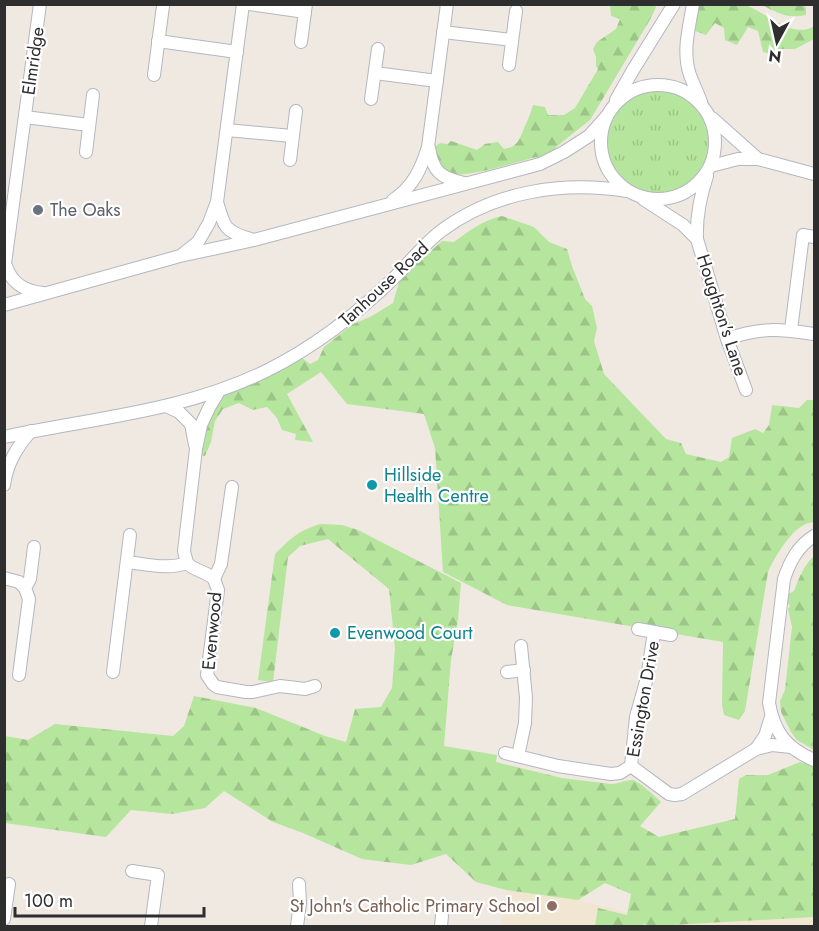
<svg xmlns="http://www.w3.org/2000/svg" width="819" height="931" font-family="Jost,sans-serif">
  <defs>
    <pattern id="grass-tufts" width="24" height="20" patternUnits="userSpaceOnUse" patternTransform="scale(1.5)"><rect width="24" height="20" fill="#b6e59e"/><path d="M3 7l-1-3M5 7V3M7 7l1-3M15 17l-1-3M17 17v-4M19 17l1-3" fill="none" stroke="#9dc588"/></pattern>
    <pattern id="forest-firs" width="22" height="20" patternUnits="userSpaceOnUse" patternTransform="scale(1.5)"><rect width="22" height="20" fill="#b6e59e"/><path d="M5 1l3.5 6h-7zM16 11l3.5 6h-7z" fill="#9dc588"/></pattern>
  </defs>
  <rect width="100%" height="100%" fill="#efe9e1"/>
  <polygon fill="#f0e6d1" points="506,890 578,900 640,916 814,911 814,926 501,926"/>
  <circle fill="url(#grass-tufts)" cx="658" cy="142" r="52"/>
  <g fill="url(#forest-firs)">
    <path d="M610,5H655L656,7L651,18L590,120L556,147L554,154L544,158L537,157C519,161 470,177 454,174C441,171 434,158 436,146L440,143L447,144L451,141L477,150L485,144L498,142L504,149C520,147 520,136 526,124C529,117 531,112 533,105L545,107L548,115H564L575,108L598,69L596,66V57L593,49L597,42L616,29L620,19L611,16Z"/>
    <path d="M698,5C710,5 735,2 745,5C766,12 793,40 814,26V39L795,49H777L770,54L763,52L758,31L748,27L737,45L725,40L724,28L715,23L706,35L695,31Z"/>
    <path d="M762,5H805L806,8V15C787,19 778,13 762,5Z"/>
    <path d="M502,216L534,227L549,242L567,249L572,266L585,299L592,306L597,328L594,341L604,374L666,439L681,443L686,454L721,462L729,457L732,438L755,429L763,433L769,425L772,405L799,408L807,400H814V522C795,522 775,556 768,572L745,711L739,720L724,715L722,705L723,642L507,605L443,572L435,448L424,414L347,404L321,372L287,394L313,442L295,440L296,434L282,430L277,418L267,407L253,410L239,403L223,409L215,421L211,442L205,456L191,454L220,393L302,358L310,364L318,360L324,347L353,324L370,317L393,303L400,279L442,241L454,242C469,231 483,220 502,216Z"/>
    <path d="M320,524L342,525L358,530L461,583L458,619L451,660L444,746L497,755L496,762L562,778L611,784C618,784 625,780 632,780C639,781 655,796 661,802L640,826L659,837L735,819L739,779L746,775H768L800,762L814,766V917L654,926L643,924V926H595L598,908L627,915L631,894L605,883L578,900L506,890L476,882L446,854L411,865L362,859L303,833L273,822L224,791L205,808L172,814L131,810L106,837L5,823V736L28,740L55,724L173,736L184,726L194,696L256,708L325,736L346,742L355,709L381,707L392,688L395,648L389,589L328,539L300,546L288,557L273,682L258,680L275,554C291,538 298,531 320,524Z"/>
    <path d="M814,556V750L797,740L791,732L781,712L780,701L785,690L792,627L788,609L790,606L786,600L788,594L794,591C799,578 804,565 814,556Z"/>
  </g>
  <g fill="none" stroke-linecap="round" stroke-linejoin="round">
    <defs>
      <g id="minor">
        <polyline points="249,4 305,12"/>
        <path d="M693,4C689,28 682,52 690,75C693,84 698,93 701,102"/>
        <polyline points="443,32 512,40"/>
        <polyline points="158,41 237,52"/>
        <polyline points="301,42 306,4"/>
        <polyline points="509,65 516,11"/>
        <polyline points="375,73 437,81"/>
        <polyline points="154,75 163,6"/>
        <circle cx="658" cy="142" r="57"/>
        <polyline points="371,99 378,49"/>
        <polyline points="616,100 633,70 674,4"/>
        <polyline points="25,117 89,125"/>
        <polyline points="712,118 758,159"/>
        <polyline points="227,130 292,136"/>
        <path d="M429,148C433,172 441,178 464,183"/>
        <polyline points="86,152 93,95"/>
        <polyline points="290,160 296,111"/>
        <polyline points="711,166 738,159 758,159 814,174"/>
        <path d="M707,176C700,197 696,217 697,239L727,339L746,390"/>
        <polyline points="643,199 683,225 697,239"/>
        <path d="M393,200C413,187 421,169 428,147L447,4"/>
        <path d="M217,202C224,227 225,232 251,239"/>
        <polyline points="183,254 198,242 209,223 217,202 243,4"/>
        <path d="M6,266C12,284 25,291 43,293"/>
        <polyline points="4,271 40,4"/>
        <polyline points="4,305 180,256 254,240 540,164 564,152 589,136 607,116"/>
        <polyline points="791,330 803,235 814,237"/>
        <path d="M727,339C761,327 780,329 814,334"/>
        <polyline points="166,406 179,412 191,424 195,445"/>
        <path d="M4,437C93,418 186,411 268,370C316,346 358,313 396,276C411,261 424,244 441,231C495,191 562,181 627,191"/>
        <path d="M4,485C7,463 17,447 31,431"/>
        <polyline points="232,487 221,564 214,579 218,590 207,675 213,684 217,687 246,692 253,692 280,686 305,689 315,686"/>
        <path d="M814,536C798,546 790,561 784,579L769,703C774,732 786,748 814,760"/>
        <path d="M127,562C147,564 167,570 187,563C194,571 206,571 214,579"/>
        <polyline points="187,563 184,551 196,449 201,425 209,408 219,391"/>
        <polyline points="4,578 19,582 25,588"/>
        <polyline points="638,629 671,635"/>
        <polyline points="113,672 130,535"/>
        <polyline points="507,672 524,670"/>
        <polyline points="19,675 29,599 25,588 30,579 34,547"/>
        <polyline points="756,749 765,736 771,717"/>
        <polyline points="505,753 558,766 611,774 620,773 631,766 669,794 675,795 682,794 756,749 772,745 791,747"/>
        <polyline points="518,756 525,723 526,698 521,646"/>
        <polyline points="631,766 636,717 647,678 654,632"/>
        <polyline points="132,871 158,875 151,926"/>
        <polyline points="4,919 9,884"/>
        <polyline points="297,926 300,903 299,884"/>
        <polyline points="441,926 442,916"/>
      </g>
    </defs>
    <use href="#minor" stroke="#b4b7c1" stroke-width="14"/>
    <use href="#minor" stroke="#fff" stroke-width="12"/>
  </g>
  <circle fill="#6b7280" stroke="#fff" stroke-width="2" cx="38" cy="210" r="6"/>
  <g fill="#0f9aa8" stroke="#fff" stroke-width="2">
    <circle cx="372" cy="485" r="6"/>
    <circle cx="335" cy="633" r="6"/>
  </g>
  <circle fill="#8d6e63" stroke="#fff" stroke-width="2" cx="552" cy="906" r="6"/>
  <g text-anchor="middle" stroke-width="4.5" stroke-linejoin="round" paint-order="stroke">
    <g font-size="18" fill="#2e2e2e" stroke="#fff">
      <text transform="translate(33 61) rotate(-82)" y="6">Elmridge</text>
      <text transform="translate(384 284) rotate(-43)" y="6">Tanhouse Road</text>
      <text transform="translate(722 315) rotate(72)" y="6">Houghton's Lane</text>
      <text transform="translate(212 631) rotate(-85)" y="6">Evenwood</text>
      <text transform="translate(643 699) rotate(-80)" y="6">Essington Drive</text>
    </g>
    <g font-size="18" fill="#5b616d" stroke="#fff" text-anchor="start">
      <text x="50" y="216">The Oaks</text>
    </g>
    <g font-size="18" fill="#0d838f" stroke="#fff" text-anchor="start">
      <text x="384" y="481">Hillside<tspan x="384" dy="21">Health Centre</tspan></text>
      <text x="347" y="639">Evenwood Court</text>
    </g>
    <g font-size="18" fill="#785e54" stroke="#fff" text-anchor="end">
      <text x="540" y="912">St John's Catholic Primary School</text>
    </g>
  </g>
  <rect width="819" height="931" fill="none" stroke="#2e2e2e" stroke-width="12"/>
  <g transform="translate(777 42) rotate(188)" stroke="#ffffff" stroke-width="4.5" paint-order="stroke">
  <path d="M0-4.5L10 22L0 15L-10 22Z" fill="#2e2e2e"/>
  <text y="-9" font-size="16" font-weight="bold" text-anchor="middle" fill="#2e2e2e">N</text>
  </g>
  <path d="M15 907v9h189v-9" fill="none" stroke="#2e2e2e" stroke-width="3"/>
  <text x="24" y="907" font-size="18" fill="#2e2e2e" stroke="#ffffff" stroke-width="4.5" paint-order="stroke">100 m</text>
</svg>
